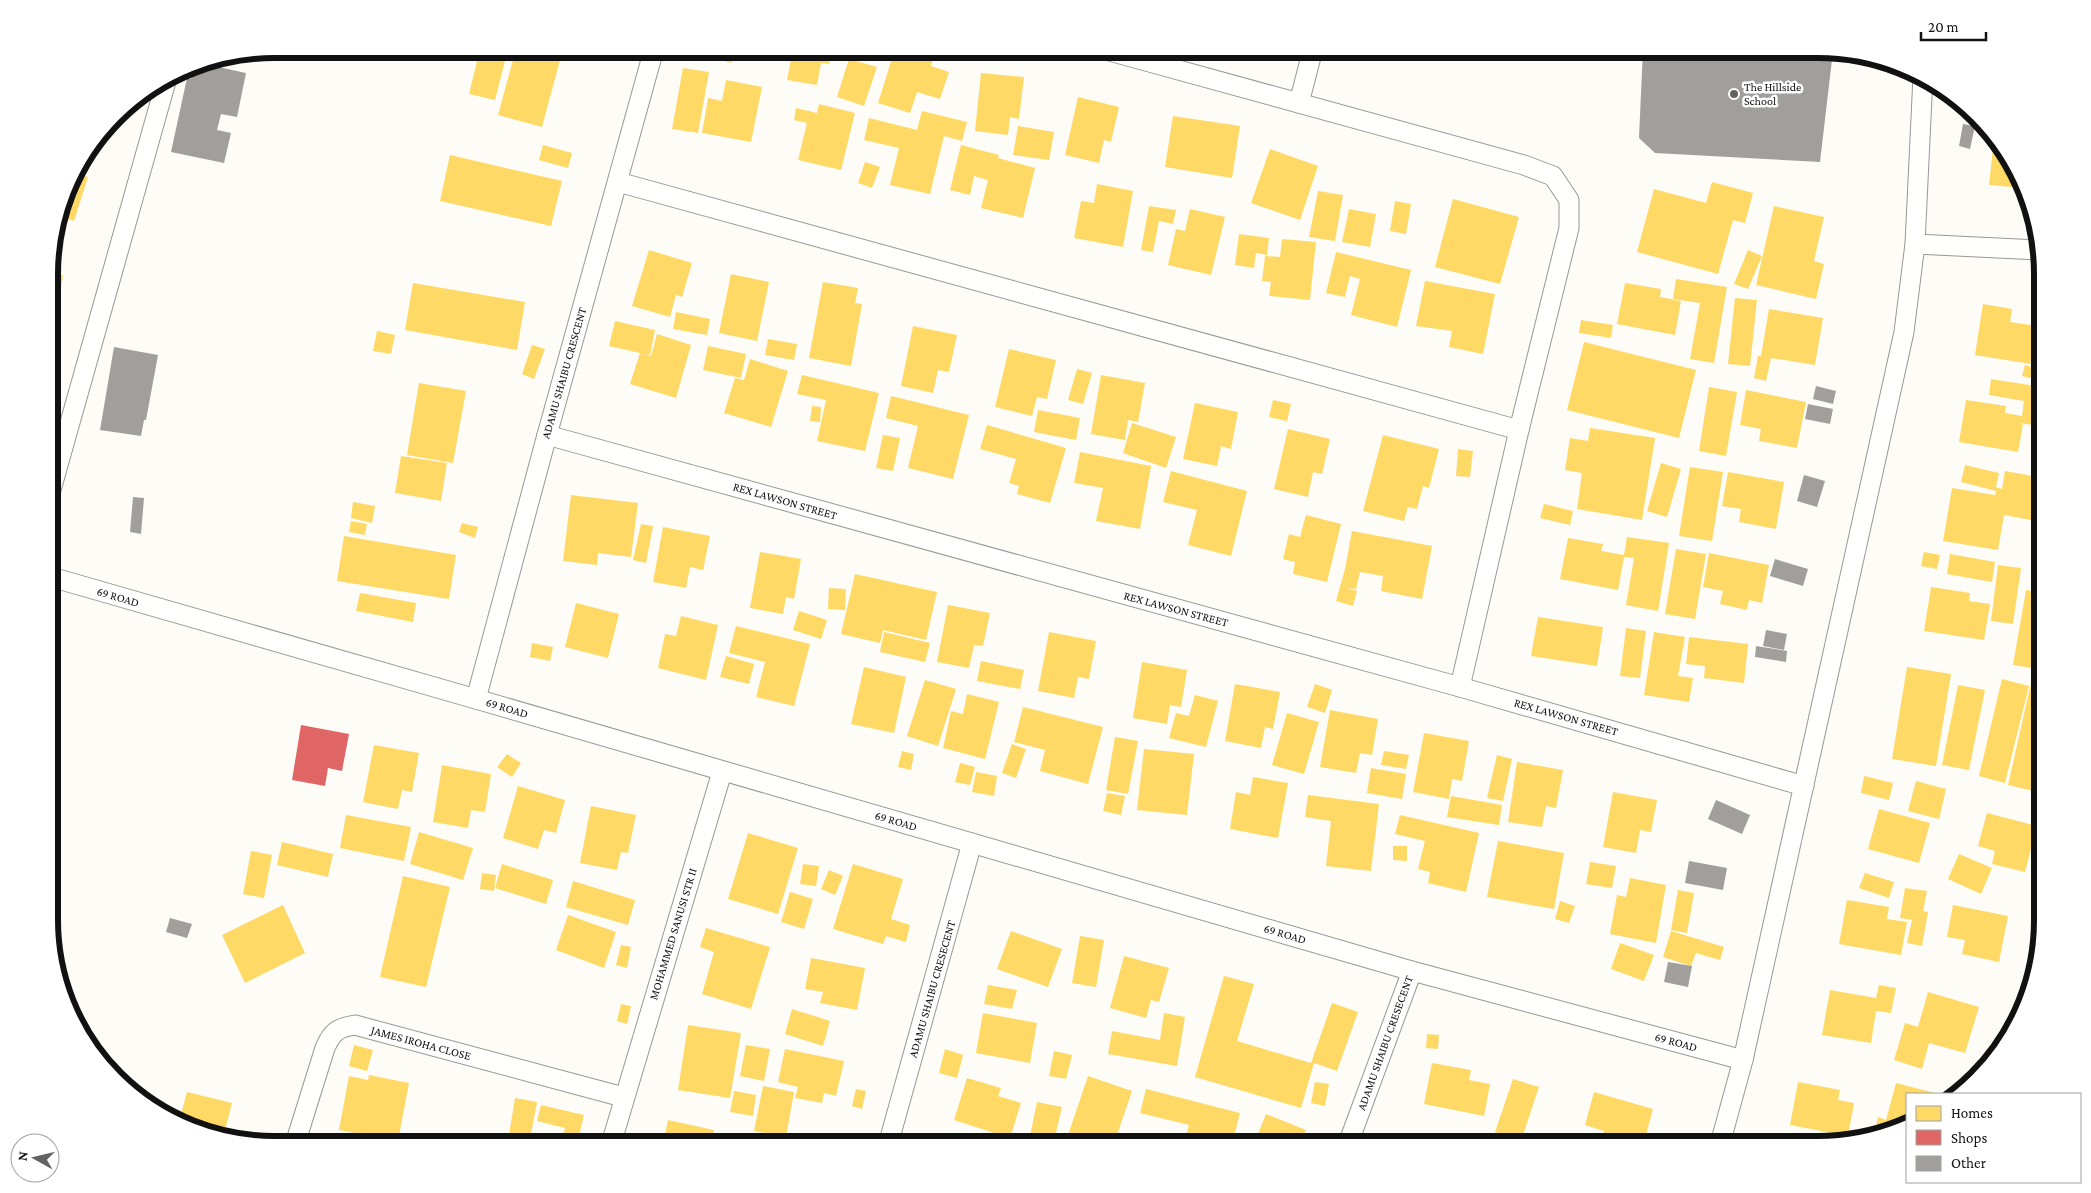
<svg xmlns="http://www.w3.org/2000/svg" width="2091" height="1193" font-family="'Crimson Pro',serif">
  <rect width="100%" height="100%" fill="#fdfcf7"/>
  <g fill="#ffd966">
    <polygon points="480,49 508,49 495,100 469,94"/>
    <polygon points="516,49 563,49 542,127 498,115"/>
    <polygon points="695,49 735,49 731,63 694,51"/>
    <polygon points="793,49 832,49 829,64 821,63 817,85 787,80"/>
    <polygon points="895,49 902,49 933,59 931,66 949,72 940,99 917,92 910,113 878,103"/>
    <polygon points="849,59 877,67 864,106 837,97"/>
    <polygon points="683,68 709,72 698,133 672,129"/>
    <polygon points="981,73 1024,77 1019,119 1010,117 1008,135 975,131"/>
    <polygon points="726,80 762,87 751,142 702,133 708,98 722,101"/>
    <polygon points="1078,97 1119,107 1111,142 1104,140 1099,163 1065,155"/>
    <polygon points="819,104 855,113 841,170 798,160 807,123 794,120 796,108 817,113"/>
    <polygon points="922,111 967,122 962,141 944,136 930,194 890,185 899,148 864,140 869,118 917,130"/>
    <polygon points="1173,116 1240,126 1232,178 1165,167"/>
    <polygon points="1018,126 1054,132 1049,160 1013,155"/>
    <polygon points="1994,139 2005,149 2024,188 1989,185"/>
    <polygon points="543,145 572,153 568,168 539,160"/>
    <polygon points="961,145 999,155 998,158 1035,168 1023,218 981,208 988,180 974,176 970,195 950,190"/>
    <polygon points="1270,149 1318,166 1300,220 1251,203"/>
    <polygon points="450,155 562,181 551,226 440,201"/>
    <polygon points="865,162 880,167 872,188 858,183"/>
    <polygon points="73,172 88,177 74,221 59,216"/>
    <polygon points="1712,182 1753,193 1745,223 1733,220 1718,274 1637,252 1654,189 1706,203"/>
    <polygon points="1097,184 1133,191 1123,247 1074,238 1081,201 1094,203"/>
    <polygon points="1318,191 1343,195 1335,241 1309,237"/>
    <polygon points="1453,199 1519,217 1500,284 1435,267"/>
    <polygon points="1395,201 1411,204 1406,234 1390,231"/>
    <polygon points="1149,206 1176,210 1173,224 1159,221 1153,252 1141,250"/>
    <polygon points="1774,206 1824,217 1814,261 1824,264 1816,299 1756,285"/>
    <polygon points="1190,209 1225,217 1211,275 1168,265 1176,229 1185,231"/>
    <polygon points="1349,209 1376,214 1370,247 1342,242"/>
    <polygon points="1239,234 1269,238 1267,255 1256,253 1254,268 1235,265"/>
    <polygon points="1282,239 1316,242 1310,300 1269,296 1271,282 1262,281 1265,256 1280,257"/>
    <polygon points="649,250 692,263 682,297 676,295 670,317 632,306"/>
    <polygon points="1748,250 1762,256 1748,289 1734,284"/>
    <polygon points="1336,252 1411,270 1397,327 1351,315 1360,279 1350,276 1345,297 1326,293"/>
    <polygon points="51,273 63,275 57,314 51,313"/>
    <polygon points="731,274 769,282 757,341 719,333"/>
    <polygon points="1676,279 1727,287 1714,363 1690,359 1700,303 1673,299"/>
    <polygon points="1425,281 1495,294 1483,354 1449,347 1452,331 1416,326"/>
    <polygon points="823,282 858,288 855,303 862,304 851,366 809,358"/>
    <polygon points="413,283 525,302 517,350 405,330"/>
    <polygon points="1625,283 1661,289 1660,297 1681,301 1675,335 1617,324"/>
    <polygon points="1735,298 1757,300 1750,366 1728,364"/>
    <polygon points="1983,304 2012,309 2010,322 2037,326 2031,364 1975,355"/>
    <polygon points="1769,309 1823,318 1815,365 1771,358 1766,381 1754,378 1758,356 1761,356"/>
    <polygon points="676,312 710,319 707,335 673,329"/>
    <polygon points="1581,320 1613,325 1611,338 1579,333"/>
    <polygon points="615,321 655,330 650,355 642,354 651,356 657,334 691,345 676,398 630,384 640,353 609,346"/>
    <polygon points="913,326 957,335 949,372 938,370 933,393 901,386"/>
    <polygon points="377,331 395,335 391,354 373,351"/>
    <polygon points="768,339 797,344 794,360 765,355"/>
    <polygon points="1584,342 1696,370 1679,438 1567,410"/>
    <polygon points="532,345 545,349 534,379 522,374"/>
    <polygon points="708,346 746,354 741,378 703,370"/>
    <polygon points="1009,349 1056,360 1047,399 1037,397 1032,416 995,407"/>
    <polygon points="750,359 788,371 771,427 724,413 735,378 744,380"/>
    <polygon points="2025,365 2042,370 2042,381 2022,376"/>
    <polygon points="1077,369 1092,373 1083,404 1068,400"/>
    <polygon points="802,375 879,393 865,451 817,441 826,400 797,394"/>
    <polygon points="1101,375 1145,383 1138,422 1128,420 1125,440 1091,434"/>
    <polygon points="1991,379 2042,387 2042,410 2039,426 2020,423 2023,424 2018,452 1959,442 1966,400 2006,406 2005,413 2022,416 2024,401 1989,395"/>
    <polygon points="419,383 466,391 453,463 407,455"/>
    <polygon points="1709,387 1737,392 1726,456 1699,451"/>
    <polygon points="1746,390 1806,402 1797,448 1759,441 1761,429 1740,425"/>
    <polygon points="891,396 969,415 953,479 908,468 918,426 886,418"/>
    <polygon points="1273,400 1291,404 1287,421 1269,417"/>
    <polygon points="1195,403 1238,412 1231,449 1221,446 1217,466 1183,459"/>
    <polygon points="812,406 821,407 820,422 810,421"/>
    <polygon points="1038,410 1080,418 1076,440 1034,432"/>
    <polygon points="1132,423 1176,437 1166,468 1123,453"/>
    <polygon points="987,425 1066,448 1050,503 1017,494 1019,486 1009,483 1016,459 980,449"/>
    <polygon points="1590,428 1655,438 1642,520 1577,509 1582,473 1565,470 1570,438 1588,441"/>
    <polygon points="1288,429 1330,439 1322,474 1313,472 1308,497 1274,489"/>
    <polygon points="883,435 900,438 893,471 876,468"/>
    <polygon points="1383,435 1439,449 1429,488 1423,486 1417,509 1408,507 1404,521 1363,511"/>
    <polygon points="1458,449 1473,451 1470,477 1456,476"/>
    <polygon points="1080,452 1151,466 1140,529 1096,521 1103,488 1074,483"/>
    <polygon points="401,456 447,463 441,501 395,493"/>
    <polygon points="1661,463 1681,469 1667,517 1647,511"/>
    <polygon points="1965,465 1999,473 1996,487 2002,489 2005,471 2038,477 2031,520 2004,515 1998,550 1943,541 1952,488 1995,495 1996,491 1961,482"/>
    <polygon points="1690,467 1723,472 1712,541 1679,536"/>
    <polygon points="1171,471 1247,491 1231,556 1188,545 1197,510 1163,502"/>
    <polygon points="1728,472 1784,482 1776,529 1739,522 1741,509 1722,506"/>
    <polygon points="571,495 638,503 631,557 598,553 597,565 563,561"/>
    <polygon points="353,502 375,506 372,523 351,518"/>
    <polygon points="1544,504 1573,511 1570,525 1540,518"/>
    <polygon points="1306,515 1341,524 1327,582 1293,574 1295,562 1283,559 1289,534 1300,537"/>
    <polygon points="351,521 367,524 365,535 349,532"/>
    <polygon points="462,523 478,527 475,538 459,532"/>
    <polygon points="641,524 653,526 646,563 633,560"/>
    <polygon points="663,527 710,536 703,570 690,567 686,588 653,582"/>
    <polygon points="1352,531 1432,546 1422,599 1381,591 1383,576 1360,572 1356,589 1347,588 1357,591 1353,606 1336,601 1345,569"/>
    <polygon points="344,536 456,555 449,599 337,581"/>
    <polygon points="1627,537 1669,543 1658,611 1626,605 1634,558 1624,557 1618,590 1560,579 1568,538 1603,544 1601,551 1624,555"/>
    <polygon points="1676,549 1706,554 1695,619 1665,614"/>
    <polygon points="760,552 801,559 794,599 786,597 783,614 750,608"/>
    <polygon points="1924,552 1940,555 1937,569 1921,566"/>
    <polygon points="1709,553 1769,565 1762,603 1749,600 1747,610 1720,604 1723,591 1703,587"/>
    <polygon points="1950,554 1995,562 1992,582 1947,574"/>
    <polygon points="1998,565 2021,568 2013,624 1991,621"/>
    <polygon points="855,574 937,592 926,640 883,630 880,643 841,634"/>
    <polygon points="1931,587 1970,593 1969,601 1990,604 1984,640 1924,631"/>
    <polygon points="829,588 846,589 845,610 828,609"/>
    <polygon points="2026,590 2042,593 2042,670 2013,665"/>
    <polygon points="360,593 416,603 413,622 356,611"/>
    <polygon points="576,603 619,614 608,658 565,647"/>
    <polygon points="948,605 990,613 983,646 974,645 969,668 937,662"/>
    <polygon points="799,611 827,620 821,639 793,630"/>
    <polygon points="681,616 718,625 706,680 658,668 665,634 676,636"/>
    <polygon points="1538,617 1603,627 1597,666 1531,656"/>
    <polygon points="736,626 810,644 794,706 756,697 765,662 729,653"/>
    <polygon points="1626,628 1646,631 1640,678 1620,676"/>
    <polygon points="884,632 930,643 925,662 880,652"/>
    <polygon points="1049,632 1096,641 1089,679 1078,677 1074,698 1038,691"/>
    <polygon points="1654,632 1685,637 1678,676 1693,678 1689,702 1644,695"/>
    <polygon points="1689,637 1748,644 1744,683 1704,678 1705,666 1686,664"/>
    <polygon points="532,643 553,647 550,661 530,657"/>
    <polygon points="726,656 754,664 749,684 720,677"/>
    <polygon points="981,661 1024,670 1020,689 977,681"/>
    <polygon points="1142,662 1187,670 1181,707 1170,705 1167,724 1133,718"/>
    <polygon points="864,667 906,677 894,733 851,724"/>
    <polygon points="1907,667 1951,674 1936,766 1892,759"/>
    <polygon points="2002,679 2029,686 2005,783 1979,776"/>
    <polygon points="925,680 956,689 938,746 907,736"/>
    <polygon points="2031,683 2042,685 2042,793 2008,785"/>
    <polygon points="1235,684 1280,692 1273,729 1265,727 1261,748 1225,741"/>
    <polygon points="1315,684 1332,690 1325,713 1307,707"/>
    <polygon points="1958,685 1985,690 1969,770 1942,765"/>
    <polygon points="967,694 999,702 985,759 943,748 951,711 963,714"/>
    <polygon points="1195,695 1218,701 1206,747 1169,738 1176,713 1189,716"/>
    <polygon points="1023,707 1103,727 1088,784 1040,771 1045,750 1014,742"/>
    <polygon points="1330,710 1378,719 1372,755 1360,753 1356,773 1320,767"/>
    <polygon points="1287,713 1319,722 1304,774 1272,765"/>
    <polygon points="1424,733 1469,741 1462,781 1452,779 1449,799 1413,792"/>
    <polygon points="1115,737 1138,741 1128,794 1106,790"/>
    <polygon points="1012,744 1026,749 1016,778 1002,773"/>
    <polygon points="374,745 419,753 412,792 402,790 398,809 363,802"/>
    <polygon points="1144,749 1194,754 1187,815 1137,810"/>
    <polygon points="902,751 914,754 911,770 898,767"/>
    <polygon points="1384,751 1409,755 1406,769 1381,765"/>
    <polygon points="507,754 521,763 512,777 497,767"/>
    <polygon points="1497,755 1512,759 1503,801 1487,798"/>
    <polygon points="1517,762 1563,770 1556,808 1546,806 1542,827 1508,822"/>
    <polygon points="960,763 975,767 970,785 955,782"/>
    <polygon points="442,765 491,774 485,812 471,810 468,828 433,822"/>
    <polygon points="1371,768 1406,774 1402,799 1367,793"/>
    <polygon points="976,772 997,776 994,796 972,792"/>
    <polygon points="1864,776 1893,783 1889,800 1861,793"/>
    <polygon points="1253,777 1288,783 1278,838 1230,829 1236,792 1250,795"/>
    <polygon points="1916,781 1946,789 1939,819 1908,811"/>
    <polygon points="518,786 565,800 556,833 544,830 538,849 503,838"/>
    <polygon points="1613,792 1657,800 1651,832 1640,830 1636,853 1603,847"/>
    <polygon points="1107,793 1125,796 1121,815 1103,811"/>
    <polygon points="1308,795 1379,804 1371,871 1326,866 1331,821 1305,817"/>
    <polygon points="1451,796 1502,805 1499,825 1447,817"/>
    <polygon points="591,806 636,815 628,853 621,852 617,870 580,863"/>
    <polygon points="1879,809 1930,823 1919,863 1868,849"/>
    <polygon points="1987,813 2037,826 2025,872 1992,864 1995,851 1978,846"/>
    <polygon points="346,815 411,827 404,861 340,848"/>
    <polygon points="1400,815 1479,833 1466,892 1428,883 1430,872 1418,869 1425,841 1395,834"/>
    <polygon points="419,832 473,848 463,880 410,864"/>
    <polygon points="748,833 798,848 778,914 728,899"/>
    <polygon points="1498,841 1564,853 1554,909 1487,897"/>
    <polygon points="282,842 333,854 328,877 277,865"/>
    <polygon points="1393,846 1407,846 1407,861 1393,860"/>
    <polygon points="251,851 272,855 264,898 243,894"/>
    <polygon points="1959,854 1992,868 1981,894 1948,879"/>
    <polygon points="1590,862 1616,866 1612,888 1586,884"/>
    <polygon points="502,864 553,880 546,904 495,888"/>
    <polygon points="803,864 819,866 816,886 800,884"/>
    <polygon points="853,864 903,879 891,919 910,925 906,942 886,936 883,944 833,929"/>
    <polygon points="829,870 843,876 835,895 821,889"/>
    <polygon points="482,873 496,875 494,891 480,889"/>
    <polygon points="1865,873 1894,882 1889,898 1859,888"/>
    <polygon points="403,876 450,887 426,987 380,977"/>
    <polygon points="1630,878 1666,885 1656,943 1610,934 1617,895 1626,897"/>
    <polygon points="573,881 635,900 628,925 566,907"/>
    <polygon points="1905,888 1927,891 1923,911 1928,912 1922,946 1907,943 1912,920 1900,918"/>
    <polygon points="1678,890 1694,893 1687,933 1671,930"/>
    <polygon points="790,892 813,899 804,929 781,922"/>
    <polygon points="1847,900 1889,907 1887,919 1907,922 1901,955 1839,944"/>
    <polygon points="1560,901 1575,906 1569,923 1555,919"/>
    <polygon points="283,905 305,953 245,983 222,935"/>
    <polygon points="1953,905 2008,916 1999,962 1962,954 1965,940 1947,937"/>
    <polygon points="568,915 616,932 604,968 556,950"/>
    <polygon points="706,928 770,947 751,1009 702,994 714,952 700,947"/>
    <polygon points="1011,931 1062,949 1048,987 997,969"/>
    <polygon points="1671,931 1724,947 1720,960 1696,953 1691,966 1663,957"/>
    <polygon points="1080,936 1104,940 1096,987 1072,983"/>
    <polygon points="1620,943 1654,955 1644,981 1611,969"/>
    <polygon points="621,945 631,947 627,968 616,965"/>
    <polygon points="1124,956 1169,968 1159,1002 1151,1000 1146,1018 1110,1008"/>
    <polygon points="811,958 865,968 857,1010 820,1003 823,992 805,989"/>
    <polygon points="1224,976 1254,984 1237,1041 1311,1063 1332,1003 1358,1012 1337,1071 1314,1063 1301,1108 1195,1077"/>
    <polygon points="988,985 1017,990 1012,1009 984,1004"/>
    <polygon points="1879,985 1896,988 1891,1013 1876,1011 1871,1043 1822,1035 1830,990 1876,998"/>
    <polygon points="1928,992 1979,1007 1965,1053 1929,1043 1922,1069 1894,1060 1905,1023 1918,1027"/>
    <polygon points="621,1004 631,1006 627,1024 617,1021"/>
    <polygon points="792,1009 830,1021 823,1046 785,1034"/>
    <polygon points="983,1013 1037,1023 1030,1063 976,1053"/>
    <polygon points="1164,1013 1185,1017 1177,1066 1108,1054 1112,1031 1160,1040"/>
    <polygon points="688,1025 741,1033 730,1098 678,1090"/>
    <polygon points="1427,1034 1439,1035 1438,1049 1426,1048"/>
    <polygon points="354,1045 373,1050 367,1071 349,1066"/>
    <polygon points="746,1045 770,1049 764,1081 740,1076"/>
    <polygon points="785,1049 844,1061 836,1096 824,1093 822,1103 795,1098 798,1087 778,1082"/>
    <polygon points="945,1049 963,1055 957,1078 939,1073"/>
    <polygon points="1054,1051 1072,1055 1066,1079 1049,1076"/>
    <polygon points="1432,1063 1471,1070 1469,1080 1490,1084 1484,1116 1424,1104"/>
    <polygon points="369,1075 409,1083 398,1141 339,1130 349,1076 368,1080"/>
    <polygon points="1088,1076 1132,1091 1114,1144 1065,1144"/>
    <polygon points="967,1078 1001,1088 998,1096 1021,1103 1010,1138 954,1120"/>
    <polygon points="1513,1079 1539,1087 1521,1141 1495,1132"/>
    <polygon points="1315,1082 1329,1084 1325,1106 1311,1103"/>
    <polygon points="1798,1082 1840,1090 1838,1100 1854,1103 1848,1136 1790,1125"/>
    <polygon points="1896,1083 1939,1094 1907,1094 1907,1121 1875,1131 1878,1117 1886,1120"/>
    <polygon points="763,1086 794,1092 786,1137 754,1131"/>
    <polygon points="856,1089 866,1091 862,1109 852,1106"/>
    <polygon points="1146,1089 1240,1113 1232,1144 1184,1144 1189,1125 1140,1113"/>
    <polygon points="734,1091 756,1095 753,1116 730,1112"/>
    <polygon points="187,1092 232,1103 223,1138 215,1137 179,1122"/>
    <polygon points="1594,1092 1653,1109 1644,1142 1630,1138 1629,1144 1601,1142 1604,1131 1585,1125"/>
    <polygon points="515,1098 537,1102 530,1139 509,1135"/>
    <polygon points="1037,1102 1062,1107 1054,1141 1030,1136"/>
    <polygon points="541,1105 584,1115 577,1144 561,1144 565,1128 537,1121"/>
    <polygon points="1266,1114 1306,1130 1301,1144 1254,1144"/>
    <polygon points="668,1120 714,1130 711,1144 663,1144"/>
    <polygon points="437,1134 485,1143 485,1144 435,1144"/>
    <polygon points="496,1137 534,1143 534,1144 495,1144"/>
  </g>
  <polygon fill="#e06666" points="301,725 349,734 342,771 328,768 325,786 292,780"/>
  <g fill="#a19f9c">
    <polygon points="1643,49 1818,49 1833,51 1820,162 1655,153 1639,138"/>
    <polygon points="200,63 246,73 237,117 221,114 217,130 231,133 224,163 171,152 187,78 191,79 194,65"/>
    <polygon points="1963,124 1975,126 1970,149 1959,146"/>
    <polygon points="114,347 158,355 146,420 144,420 141,436 100,430"/>
    <polygon points="1816,386 1836,391 1833,404 1813,399"/>
    <polygon points="1808,404 1833,409 1830,424 1805,419"/>
    <polygon points="1804,475 1825,481 1817,507 1797,501"/>
    <polygon points="133,497 144,498 141,534 130,532"/>
    <polygon points="1775,559 1808,569 1803,586 1770,576"/>
    <polygon points="1766,630 1787,634 1784,650 1763,646"/>
    <polygon points="1756,646 1787,651 1786,662 1755,657"/>
    <polygon points="1716,800 1750,815 1742,834 1708,819"/>
    <polygon points="1689,861 1727,868 1723,890 1685,883"/>
    <polygon points="170,918 192,924 187,938 166,932"/>
    <polygon points="1668,962 1692,966 1688,987 1664,982"/>
  </g>
  <g fill="none" stroke-linecap="round" stroke-linejoin="round">
    <defs>
      <g id="minor">
        <polyline points="1102,49 1524,165 1553,176 1569,200 1569,228 1519,430 1460,687"/>
        <polyline points="1299,103 1313,49"/>
        <polyline points="618,182 1519,430"/>
        <polyline points="1915,244 2040,250"/>
        <polyline points="547,435 1460,687 1804,786"/>
        <polyline points="51,490 167,78"/>
        <polyline points="51,577 476,699 1412,971 1743,1060"/>
        <polyline points="476,699 547,435 654,49"/>
        <path d="M295,1144L325,1048C332,1032 337,1028 355,1025L623,1097"/>
        <polyline points="611,1144 722,772"/>
        <polyline points="891,1144 891,1134 972,843"/>
        <polyline points="1348,1144 1412,971"/>
        <polyline points="1720,1144 1743,1060 1904,332 1915,244 1923,76"/>
      </g>
    </defs>
    <use href="#minor" stroke="#979795" stroke-width="21"/>
    <use href="#minor" stroke="#fffffe" stroke-width="19"/>
  </g>
  <circle fill="#646362" stroke="#fff" stroke-width="2" cx="1734" cy="94" r="5"/>
  <g text-anchor="middle" stroke-width="5" stroke-linejoin="round" paint-order="stroke">
    <g font-size="12" fill="#111" stroke="#fff" text-anchor="start">
      <text x="1744" y="91">The Hillside<tspan x="1744" dy="14">School</tspan></text>
    </g>
    <g font-size="12" fill="#111" stroke="#fff">
      <text transform="translate(564 373) rotate(-74)" y="4">ADAMU SHAIBU CRESCENT</text>
      <text transform="translate(785 501) rotate(16)" y="4">REX LAWSON STREET</text>
      <text transform="translate(118 597) rotate(16)" y="4">69 ROAD</text>
      <text transform="translate(1176 609) rotate(15)" y="4">REX LAWSON STREET</text>
      <text transform="translate(507 708) rotate(17)" y="4">69 ROAD</text>
      <text transform="translate(1566 717) rotate(16)" y="4">REX LAWSON STREET</text>
      <text transform="translate(896 821) rotate(16)" y="4">69 ROAD</text>
      <text transform="translate(673 934) rotate(-73)" y="4">MOHAMMED SANUSI STR II</text>
      <text transform="translate(1285 934) rotate(16)" y="4">69 ROAD</text>
      <text transform="translate(932 989) rotate(-74)" y="4">ADAMU SHAIBU CRESECENT</text>
      <text transform="translate(1676 1042) rotate(15)" y="4">69 ROAD</text>
      <text transform="translate(421 1043) rotate(15)" y="4">JAMES IROHA CLOSE</text>
      <text transform="translate(1385 1043) rotate(-70)" y="4">ADAMU SHAIBU CRESECENT</text>
    </g>
  </g>
  <path d="M0 0H2091V1193H0ZM274 58H1818A216 216 0 0 1 2034 274V920A216 216 0 0 1 1818 1136H274A216 216 0 0 1 58 920V274A216 216 0 0 1 274 58Z" fill="#fff" fill-rule="evenodd"/>
  <path fill="none" stroke="#111" stroke-width="6" d="M274 58H1818A216 216 0 0 1 2034 274V920A216 216 0 0 1 1818 1136H274A216 216 0 0 1 58 920V274A216 216 0 0 1 274 58Z"/>
  <rect x="1906" y="1093" width="175" height="90" fill="#ffffff" stroke="#a0a0a0"/>
  <rect x="1916" y="1106" width="25" height="15" fill="#ffd966" stroke="#a0a0a0"/>
  <text x="1951" y="1118" font-size="15" fill="#111111">Homes</text>
  <rect x="1916" y="1130" width="25" height="15" fill="#e06666" stroke="#a0a0a0"/>
  <text x="1951" y="1143" font-size="15" fill="#111111">Shops</text>
  <rect x="1916" y="1156" width="25" height="15" fill="#a19f9c" stroke="#a0a0a0"/>
  <text x="1951" y="1168" font-size="15" fill="#111111">Other</text>
  <g transform="translate(35 1158) rotate(278)"><circle r="24" fill="#ffffff" stroke="#a0a0a0"/>
  <path d="M0-4L9 19L0 12L-9 19Z" fill="#646362"/>
  <text y="-8" font-size="14" font-weight="bold" text-anchor="middle" fill="#111111">N</text>
  </g>
  <path d="M1921 32v8h65v-8" fill="none" stroke="#111111" stroke-width="2.5"/>
  <text x="1928" y="32" font-size="15" fill="#111111" stroke="#ffffff" stroke-width="4" paint-order="stroke">20 m</text>
</svg>
